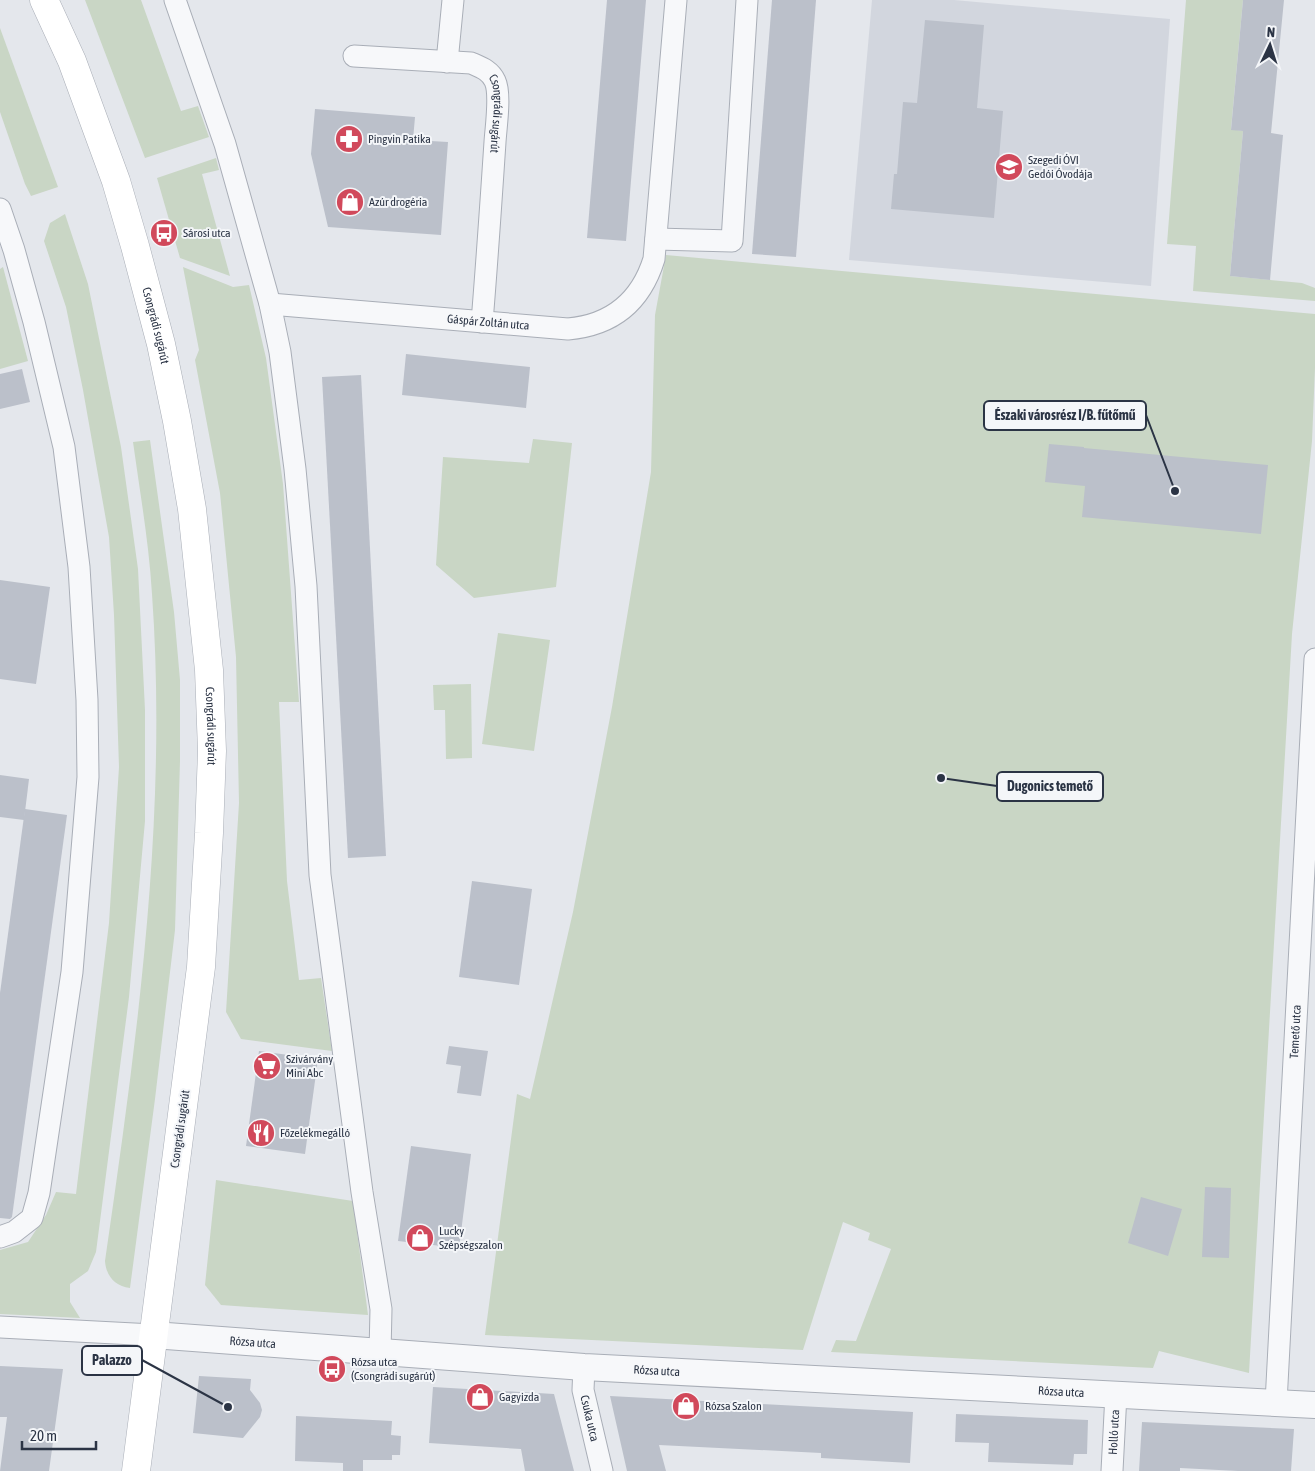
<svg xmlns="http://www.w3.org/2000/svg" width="1315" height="1471" font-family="'Asap Condensed',sans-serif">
  <rect width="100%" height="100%" fill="#e4e7ec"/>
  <polygon fill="#d2d6de" points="872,0 954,0 1170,19 1151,286 849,260"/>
  <g fill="#c9d6c5">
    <polygon points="85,0 141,0 181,111 198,106 209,137 145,158"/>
    <polygon points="1186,0 1243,0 1231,129 1243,131 1230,276 1302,283 1315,288 1315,301 1193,291 1196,246 1167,244"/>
    <polygon points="0,28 58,187 31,196 25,184 0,112"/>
    <polygon points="216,158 219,170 202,174 230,276 180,258 157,178"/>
    <polygon points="65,214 88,284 121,447 138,569 145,710 145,821 129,997 96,1252 88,1271 70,1284 70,1302 80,1318 0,1314 0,1250 28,1242 46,1215 56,1192 76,1194 109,923 119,767 114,615 109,537 83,390 66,307 44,241 50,223"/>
    <polygon points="666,255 1315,314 1315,368 1312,441 1292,634 1249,1373 1159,1351 1153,1368 831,1352 836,1340 856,1341 891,1249 868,1240 870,1233 843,1222 803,1350 485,1335 517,1094 530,1099 573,912 612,707 651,472 655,315"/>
    <polygon points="3,267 28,361 0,369 0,269"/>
    <polygon points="183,267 233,287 249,285 266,358 283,484 299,702 279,702 287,881 299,980 321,978 332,1051 241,1039 226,1012 239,803 236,657 220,493 195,360 199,350"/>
    <polygon points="533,439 572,443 556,587 474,598 436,565 443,457 529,463"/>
    <path d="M150,440L174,612L180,680V761L175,930L155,1099L130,1288C115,1286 106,1276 105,1261C137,1040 168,818 152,594C149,543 140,493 133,442Z"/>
    <polygon points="498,633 550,640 534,751 482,744"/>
    <polygon points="471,684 472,758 446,759 445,710 434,710 433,685"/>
    <polygon points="216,1180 353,1201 368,1315 221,1305 205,1285"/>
  </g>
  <g fill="#bbc0ca">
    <polygon points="607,0 646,0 626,241 587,238"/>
    <polygon points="772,0 816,0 796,257 752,254"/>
    <polygon points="1243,0 1284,0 1271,133 1283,135 1270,280 1230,276 1243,131 1231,130"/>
    <polygon points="925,20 984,25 977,108 1003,111 994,218 891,209 894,174 897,174 903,102 917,103"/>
    <polygon points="315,109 415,117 413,140 448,142 441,235 328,227 311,154"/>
    <polygon points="406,354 530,367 526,408 402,395"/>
    <polygon points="22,369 30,402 0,409 0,374"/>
    <polygon points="361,375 386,856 348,858 322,377"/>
    <polygon points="1049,444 1084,447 1084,448 1268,465 1261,534 1082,517 1085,486 1045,482"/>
    <polygon points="0,580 50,587 36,684 0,679"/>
    <polygon points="0,775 29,779 24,820 0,817"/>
    <polygon points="25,809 67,815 12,1217 10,1219 0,1218 0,993"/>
    <polygon points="472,881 532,889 519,985 459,977"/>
    <polygon points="449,1046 488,1051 481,1096 457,1093 461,1066 446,1064"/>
    <polygon points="259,1051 318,1059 305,1154 246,1146"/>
    <polygon points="411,1146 471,1154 459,1248 398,1241"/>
    <polygon points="1205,1187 1231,1188 1229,1258 1202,1257"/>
    <polygon points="1141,1197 1182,1209 1168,1256 1128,1243"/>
    <polygon points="0,1366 63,1369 49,1471 0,1471 7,1417 0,1417"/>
    <polygon points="199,1376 251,1379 250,1390 260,1403 262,1410 260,1417 243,1438 193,1433"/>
    <polygon points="433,1387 554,1394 574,1471 525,1471 521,1449 429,1443"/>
    <polygon points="610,1396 913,1412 910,1463 821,1458 821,1453 659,1445 666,1471 627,1471"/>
    <polygon points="956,1414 1088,1420 1087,1454 1074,1454 1073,1465 988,1462 989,1443 955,1442"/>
    <polygon points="296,1416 392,1421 391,1435 401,1436 400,1455 392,1455 392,1460 363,1460 363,1471 343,1471 343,1463 295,1461"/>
    <polygon points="1142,1422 1294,1429 1291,1471 1238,1471 1180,1468 1180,1471 1139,1471"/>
  </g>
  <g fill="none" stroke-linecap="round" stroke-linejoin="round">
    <defs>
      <g id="minor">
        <polyline points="175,0 225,144 270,304 280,352 295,469 306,586 320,875 362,1192 381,1309 380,1353"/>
        <path id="s1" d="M354,56L471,63C480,67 490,70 495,81C501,94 496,126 495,142C491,202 487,262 482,322"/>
        <polyline points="447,62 453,0"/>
        <polyline points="0,209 14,250 34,322 64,447 79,567 87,700 88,777 72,972 39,1193 32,1218 14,1232 0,1237"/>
        <polyline points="656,239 732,241 747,0"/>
        <path id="s2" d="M270,304L568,329C613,325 641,301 654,259L676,0"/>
        <polyline points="0,1327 153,1335"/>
        <path id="s3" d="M584,1367L583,1390L602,1471"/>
        <path id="s4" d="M1276,1403L1315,659"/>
        <path id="s5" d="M1112,1471L1116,1394"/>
      </g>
      <g id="tertiary">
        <path id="s6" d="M153,1335L584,1367L1315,1405"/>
      </g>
      <g id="secondary">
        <path id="s7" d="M44,0L72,61L116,181L135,246L161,344L177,421L192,509L209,670L212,751L209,833L201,967L136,1471"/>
      </g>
    </defs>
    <use href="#minor" stroke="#a9aeb7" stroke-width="23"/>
    <use href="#tertiary" stroke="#a9aeb7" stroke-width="28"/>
    <use href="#secondary" stroke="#a9aeb7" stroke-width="29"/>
    <use href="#minor" stroke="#f7f8fa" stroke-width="21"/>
    <use href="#tertiary" stroke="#f7f8fa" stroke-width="26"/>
    <use href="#secondary" stroke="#fff" stroke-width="28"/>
  </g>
  <defs>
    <symbol id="pharmacy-disc" viewBox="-11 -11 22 22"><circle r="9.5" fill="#d1495b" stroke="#f4f6f9"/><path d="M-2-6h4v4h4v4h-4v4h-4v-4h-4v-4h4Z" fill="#fff"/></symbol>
    <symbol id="school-disc" viewBox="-11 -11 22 22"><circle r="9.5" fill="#d1495b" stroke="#f4f6f9"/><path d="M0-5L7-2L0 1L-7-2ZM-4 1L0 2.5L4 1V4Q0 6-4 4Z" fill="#fff"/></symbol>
    <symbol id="shop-disc" viewBox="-11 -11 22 22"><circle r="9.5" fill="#d1495b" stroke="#f4f6f9"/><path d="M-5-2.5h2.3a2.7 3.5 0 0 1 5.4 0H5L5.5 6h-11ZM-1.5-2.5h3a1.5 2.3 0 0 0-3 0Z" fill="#fff"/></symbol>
    <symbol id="bus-disc" viewBox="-11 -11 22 22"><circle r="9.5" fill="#d1495b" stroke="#f4f6f9"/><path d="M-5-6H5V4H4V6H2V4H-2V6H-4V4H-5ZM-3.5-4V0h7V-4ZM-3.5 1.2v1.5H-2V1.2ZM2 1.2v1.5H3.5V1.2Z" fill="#fff"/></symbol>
    <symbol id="supermarket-disc" viewBox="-11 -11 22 22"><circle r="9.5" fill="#d1495b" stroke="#f4f6f9"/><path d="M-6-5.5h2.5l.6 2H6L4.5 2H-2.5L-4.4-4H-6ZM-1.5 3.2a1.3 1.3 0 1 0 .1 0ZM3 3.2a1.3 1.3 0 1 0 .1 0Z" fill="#fff"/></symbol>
    <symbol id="restaurant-disc" viewBox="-11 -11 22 22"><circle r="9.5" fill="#d1495b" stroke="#f4f6f9"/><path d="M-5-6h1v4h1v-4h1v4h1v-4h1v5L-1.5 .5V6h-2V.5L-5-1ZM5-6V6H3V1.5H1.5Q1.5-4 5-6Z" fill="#fff"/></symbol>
  </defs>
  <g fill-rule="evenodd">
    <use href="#pharmacy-disc" x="333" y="123" width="32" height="32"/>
    <use href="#school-disc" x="993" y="151" width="32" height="32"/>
    <use href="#shop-disc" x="334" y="186" width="32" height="32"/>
    <use href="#bus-disc" x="148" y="217" width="32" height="32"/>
    <use href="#supermarket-disc" x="251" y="1050" width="32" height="32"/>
    <use href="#restaurant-disc" x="245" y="1117" width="32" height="32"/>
    <use href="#shop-disc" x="404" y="1222" width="32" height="32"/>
    <use href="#bus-disc" x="316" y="1353" width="32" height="32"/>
    <use href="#shop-disc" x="464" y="1381" width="32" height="32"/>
    <use href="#shop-disc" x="670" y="1390" width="32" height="32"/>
  </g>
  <g text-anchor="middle" stroke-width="4" stroke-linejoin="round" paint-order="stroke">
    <g font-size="12" fill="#2b3445" stroke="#f4f6f9">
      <text dy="4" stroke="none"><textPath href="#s1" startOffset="181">Csongrádi sugárút</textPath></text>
      <text dy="4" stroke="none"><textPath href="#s2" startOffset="219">Gáspár Zoltán utca</textPath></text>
      <text dy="4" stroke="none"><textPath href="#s7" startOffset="345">Csongrádi sugárút</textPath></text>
      <text dy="4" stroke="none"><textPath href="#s7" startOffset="750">Csongrádi sugárút</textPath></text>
      <text dy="4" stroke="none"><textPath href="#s4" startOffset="372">Temető utca</textPath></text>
      <text transform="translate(180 1129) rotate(-82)" y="4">Csongrádi sugárút</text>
      <text dy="4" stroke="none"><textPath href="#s6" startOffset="100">Rózsa utca</textPath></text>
      <text dy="4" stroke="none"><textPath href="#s6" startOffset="505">Rózsa utca</textPath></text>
      <text dy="4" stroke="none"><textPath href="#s6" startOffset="910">Rózsa utca</textPath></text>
      <text dy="4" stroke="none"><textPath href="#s3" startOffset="52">Csuka utca</textPath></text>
      <text dy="4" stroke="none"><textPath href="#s5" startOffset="39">Holló utca</textPath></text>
    </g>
    <g font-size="12" fill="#2b3445" stroke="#f4f6f9" text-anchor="start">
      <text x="368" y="143">Pingvin Patika</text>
      <text x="1028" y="164">Szegedi ÓVI<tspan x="1028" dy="14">Gedói Óvodája</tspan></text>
      <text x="369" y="206">Azúr drogéria</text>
      <text x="183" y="237">Sárosi utca</text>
      <text x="286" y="1063">Szivárvány<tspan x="286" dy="14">Mini Abc</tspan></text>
      <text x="280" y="1137">Főzelékmegálló</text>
      <text x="439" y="1235">Lucky<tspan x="439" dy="14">Szépségszalon</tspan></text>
      <text x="351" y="1366">Rózsa utca<tspan x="351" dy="14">(Csongrádi sugárút)</tspan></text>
      <text x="499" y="1401">Gagyizda</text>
      <text x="705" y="1410">Rózsa Szalon</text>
    </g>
  </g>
  <path fill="none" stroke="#2b3445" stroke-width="2" d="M1175 491L1146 415M941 778L997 786M228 1407L142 1360"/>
  <g fill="#2b3445" stroke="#f4f6f9" stroke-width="2">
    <circle cx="1175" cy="491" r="5"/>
    <circle cx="941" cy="778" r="5"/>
    <circle cx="228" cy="1407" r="5"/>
  </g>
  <g fill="#f4f6f9" stroke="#2b3445" stroke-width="2">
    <rect x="984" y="401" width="162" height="29" rx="5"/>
    <rect x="997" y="772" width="106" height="29" rx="5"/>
    <rect x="82" y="1346" width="60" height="29" rx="5"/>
  </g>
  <g font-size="14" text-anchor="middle" font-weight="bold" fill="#2b3445">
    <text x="1065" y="420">Északi városrész I/B. fűtőmű</text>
    <text x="1050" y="791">Dugonics temető</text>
    <text x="112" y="1365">Palazzo</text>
  </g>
  <g transform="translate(1270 45) rotate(4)" stroke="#f4f6f9" stroke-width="4" paint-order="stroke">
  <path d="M0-4L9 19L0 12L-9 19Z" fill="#2b3445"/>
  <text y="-8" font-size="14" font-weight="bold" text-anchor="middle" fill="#2b3445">N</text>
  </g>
  <path d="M22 1441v8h74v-8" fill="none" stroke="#2b3445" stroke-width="2.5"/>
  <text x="30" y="1441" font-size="15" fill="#2b3445" stroke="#f4f6f9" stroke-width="4" paint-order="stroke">20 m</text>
</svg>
